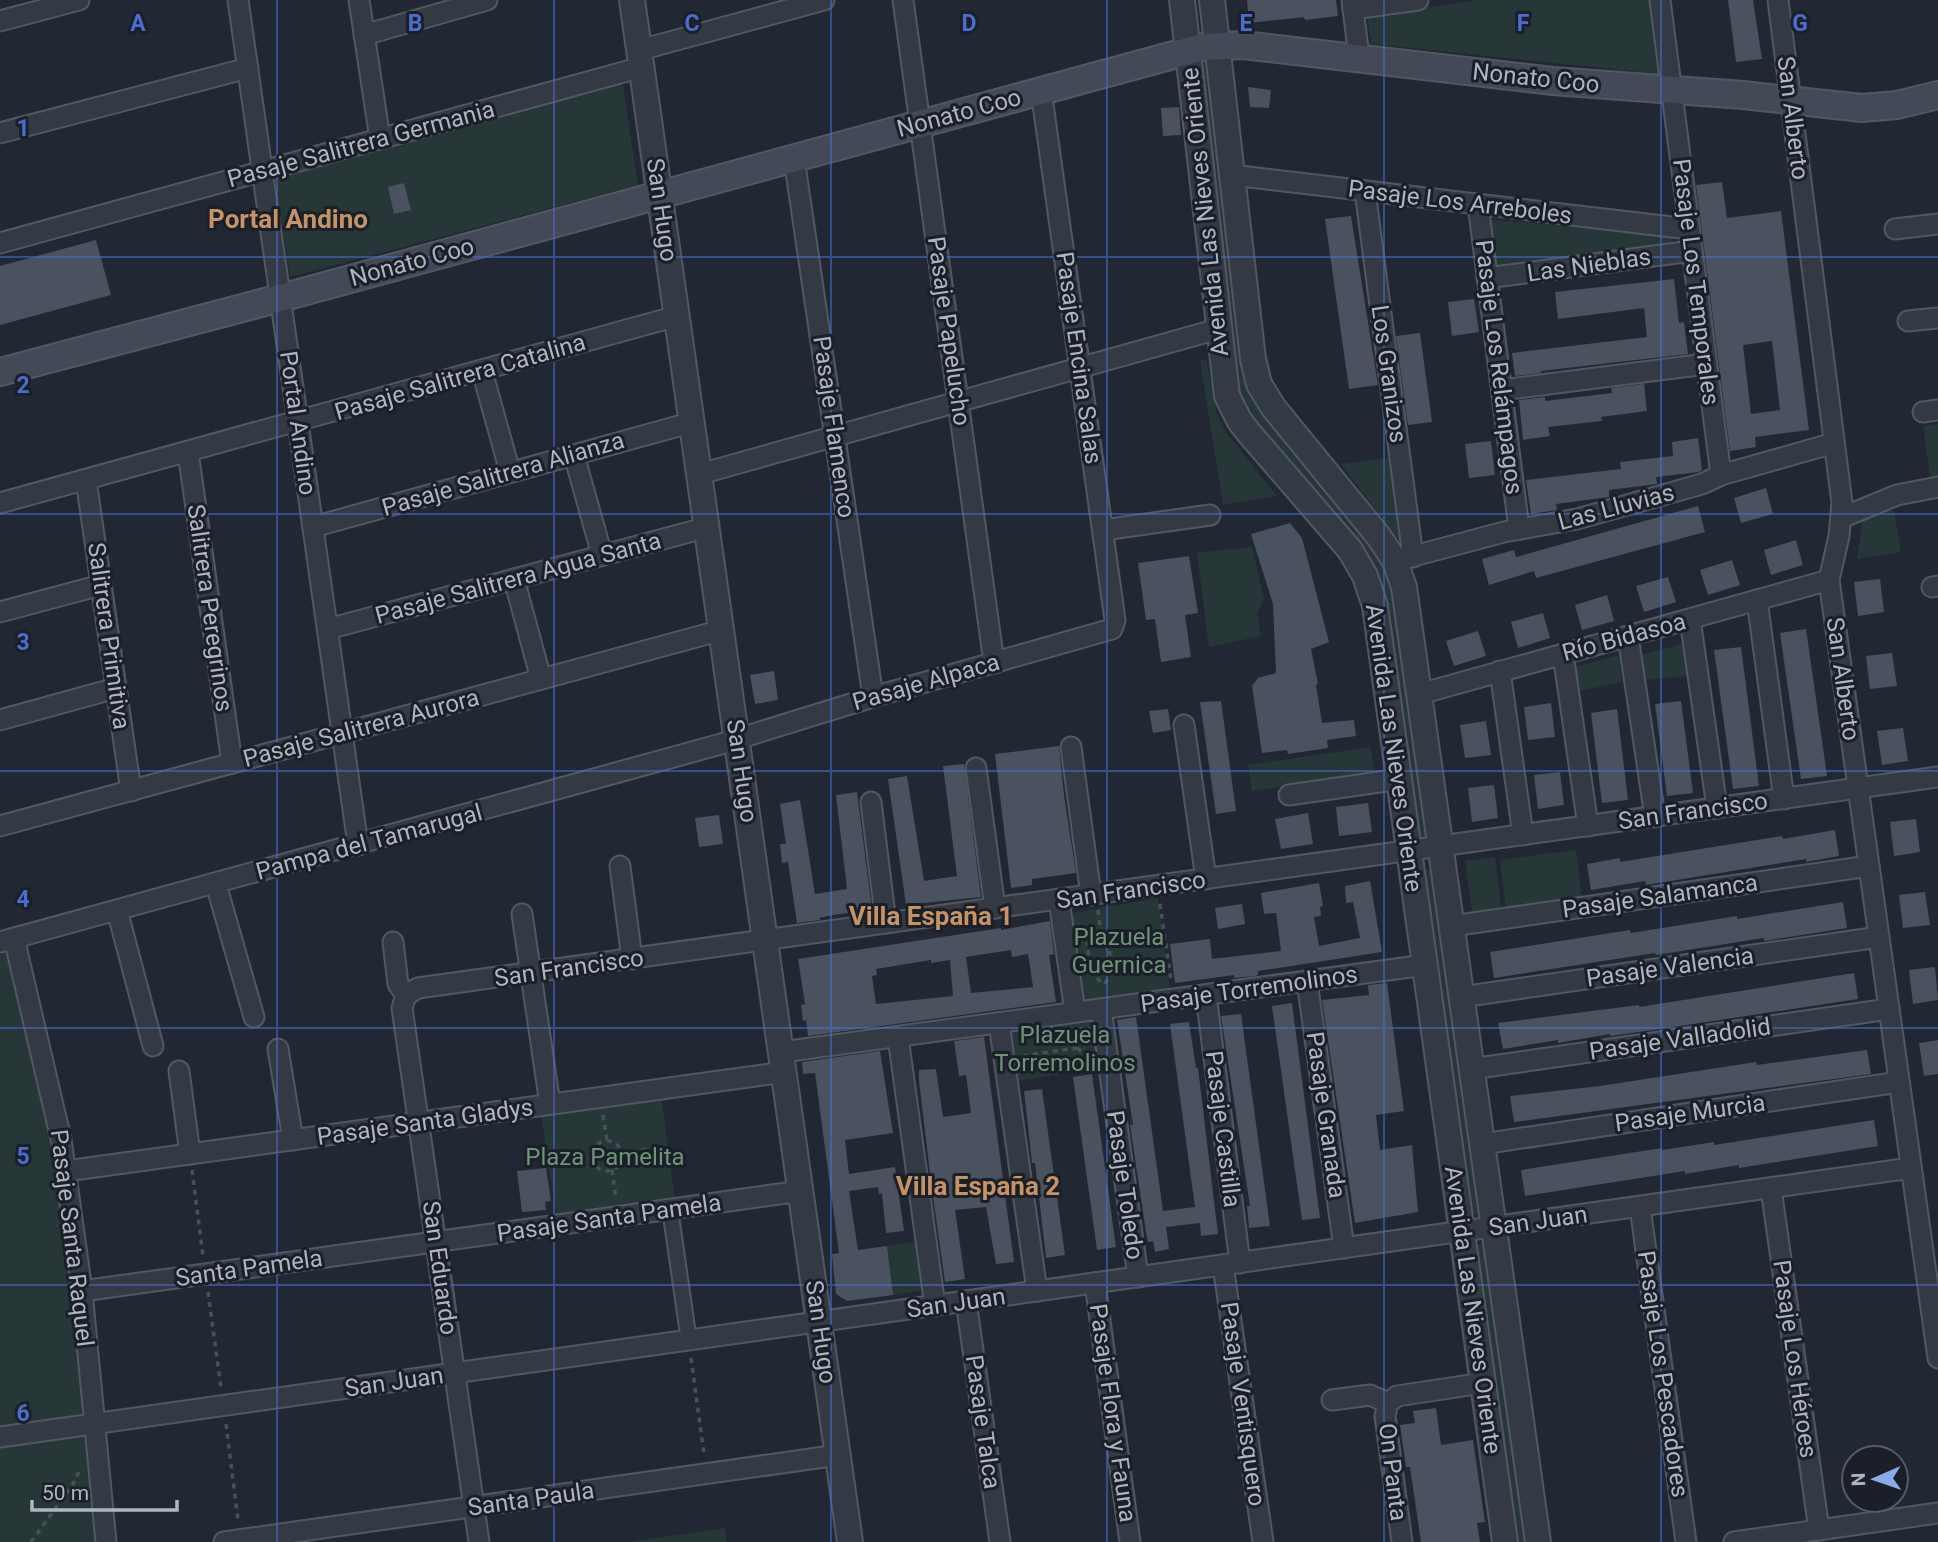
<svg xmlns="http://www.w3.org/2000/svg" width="1938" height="1542" font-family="Roboto,sans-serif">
  <rect width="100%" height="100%" fill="#212833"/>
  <g fill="#273738">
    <polygon points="1478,0 1653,0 1662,74 1371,44 1367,16"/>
    <polygon points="1210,63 1246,381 1252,399 1387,563 1429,835 1418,837 1381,598 1237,400 1200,64"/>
    <polygon points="622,79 638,185 290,277 275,177"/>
    <polygon points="1490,220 1672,234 1673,248 1497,271"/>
    <polygon points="1206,359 1217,414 1226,432 1277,496 1223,505 1200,361"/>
    <polygon points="1938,424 1938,476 1930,477 1923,426"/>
    <polygon points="1394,457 1406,550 1341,464"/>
    <polygon points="1894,510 1901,552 1857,559 1863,516"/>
    <polygon points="1252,547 1264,599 1257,613 1261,636 1209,647 1197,553"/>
    <polygon points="1686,643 1689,676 1642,680 1638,656"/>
    <polygon points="1619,655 1622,682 1575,692 1571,668"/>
    <polygon points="1371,747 1375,780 1305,783 1252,791 1248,765"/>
    <polygon points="1576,850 1582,901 1506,911 1500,860"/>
    <polygon points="1495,857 1502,913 1473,917 1465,861"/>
    <polygon points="1434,868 1483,1213 1470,1216 1422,871"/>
    <polygon points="1158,898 1170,991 1089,1003 1080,1000 1067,914"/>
    <polygon points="9,948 44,1108 71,1290 100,1542 0,1542 0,950"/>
    <polygon points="1095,1020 1101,1068 1017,1081 1010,1033"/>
    <polygon points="661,1094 675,1201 557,1219 541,1114"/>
    <polygon points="919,1241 926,1290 893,1295 887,1246"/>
    <polygon points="1487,1243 1530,1542 1518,1542 1475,1245"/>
    <polygon points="725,1528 727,1542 628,1542"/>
  </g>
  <g fill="#4a525f" fill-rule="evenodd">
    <polygon points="1247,0 1336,0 1338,16 1305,20 1304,17 1249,23"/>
    <polygon points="1728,0 1753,0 1762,59 1736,62"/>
    <polygon points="1248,87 1271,90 1269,108 1250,107"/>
    <polygon points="1179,107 1181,135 1163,136 1161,108"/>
    <path d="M1722,182L1727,218L1781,211L1809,430L1755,437L1756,447L1730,451L1696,185ZM1772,341L1780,410L1751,414L1743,345Z"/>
    <polygon points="404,183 411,210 394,214 388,187"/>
    <polygon points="1351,216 1378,385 1349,389 1325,219"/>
    <polygon points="96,240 111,295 0,325 0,266"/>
    <polygon points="1674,279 1679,323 1684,322 1688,354 1541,371 1541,373 1515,376 1512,353 1647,337 1644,308 1558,319 1555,292"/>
    <polygon points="1474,299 1479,332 1452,336 1448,302"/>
    <polygon points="1420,333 1432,422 1408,425 1396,336"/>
    <polygon points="1644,384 1647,411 1601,417 1602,421 1548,427 1550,436 1523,440 1519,400 1545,397 1545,401 1612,393 1611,388"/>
    <polygon points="1698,438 1702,470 1699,472 1656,477 1657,484 1609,490 1609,497 1556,504 1557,510 1531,514 1526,480 1621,469 1620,462 1673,456 1672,442"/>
    <polygon points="1491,441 1495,475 1469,478 1465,444"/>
    <polygon points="1766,488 1773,514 1741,523 1734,498"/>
    <polygon points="1698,506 1705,532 1536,578 1534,571 1489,585 1482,559 1514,550 1516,557"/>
    <polygon points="1290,523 1302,538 1329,642 1311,649 1318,684 1316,685 1322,723 1354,720 1356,736 1327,740 1328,748 1288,754 1287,750 1262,753 1252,686 1258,678 1276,673 1273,604 1251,534"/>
    <polygon points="1796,540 1803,565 1771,575 1764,550"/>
    <polygon points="1189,556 1198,613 1185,615 1191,657 1161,662 1155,619 1146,620 1138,563"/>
    <polygon points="1732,560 1740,585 1708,595 1700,570"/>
    <polygon points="1668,577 1676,602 1644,612 1636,586"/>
    <polygon points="1880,579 1884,612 1858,616 1854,582"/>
    <polygon points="1607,595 1614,621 1582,630 1575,605"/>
    <polygon points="1543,613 1550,638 1518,648 1511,622"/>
    <polygon points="1806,629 1827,776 1801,779 1780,633"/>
    <polygon points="1478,631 1486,656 1454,666 1446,641"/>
    <polygon points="1741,647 1759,786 1733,789 1714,650"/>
    <polygon points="1892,653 1897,686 1870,689 1866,656"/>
    <polygon points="774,671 778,700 755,704 750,675"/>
    <polygon points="1221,701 1236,811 1216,814 1200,702"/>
    <polygon points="1681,701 1693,793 1667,796 1655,704"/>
    <polygon points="1551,703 1555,737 1528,740 1524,707"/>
    <polygon points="1168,709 1171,730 1153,733 1149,711"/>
    <polygon points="1617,709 1628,800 1602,803 1591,713"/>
    <polygon points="1486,721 1491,755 1465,758 1460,725"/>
    <polygon points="1903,728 1908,761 1882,765 1877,731"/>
    <polygon points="1059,746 1064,795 1076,873 1032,879 1032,885 1011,888 995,754"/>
    <polygon points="964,764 981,897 906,905 888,779 907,776 924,881 957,876 943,766"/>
    <polygon points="1560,772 1564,805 1538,809 1534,775"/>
    <polygon points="1494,785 1498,818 1472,822 1468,788"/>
    <polygon points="857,792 872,910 833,915 819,918 820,920 797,923 788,862 782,863 780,844 786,844 780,804 800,800 815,894 847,889 836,795"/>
    <polygon points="1368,803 1372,832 1339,836 1336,807"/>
    <polygon points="1308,813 1313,844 1281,849 1275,819"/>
    <polygon points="719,815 723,844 699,847 695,818"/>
    <polygon points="1916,819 1920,852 1894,856 1890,822"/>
    <polygon points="1835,830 1839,856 1806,862 1806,859 1646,885 1645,881 1591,890 1587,864 1620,858 1620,862 1782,836 1783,839"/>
    <polygon points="1370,881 1382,952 1258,971 1258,974 1256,976 1234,978 1234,975 1175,983 1170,944 1210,939 1212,959 1281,951 1276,913 1264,914 1261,893 1319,883 1323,906 1320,907 1321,916 1314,917 1319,946 1360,938 1353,902 1346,903 1345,886"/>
    <polygon points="1925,892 1930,925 1903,928 1899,895"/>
    <polygon points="1843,902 1847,928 1764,941 1764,938 1656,955 1655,953 1494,978 1490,952 1630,930 1631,933 1737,916 1737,919"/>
    <polygon points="1242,904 1245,924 1218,929 1215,908"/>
    <path d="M1050,921L1054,954L1049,955L1056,1002L808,1036L806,1020L803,1021L801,1005L805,1004L798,959L1001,928V930ZM1011,950L1012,957L1028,954L1033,987L971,993L966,957ZM931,960V963L950,960L953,996L876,1004L872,976L877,975L876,969Z"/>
    <polygon points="1935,967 1938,1000 1913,1004 1909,970"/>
    <polygon points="1854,973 1858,999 1667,1028 1610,1036 1610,1034 1558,1043 1558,1040 1503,1049 1498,1023 1639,1005 1639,1007"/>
    <polygon points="1387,983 1404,1111 1376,1115 1380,1150 1412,1145 1418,1212 1355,1223 1322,1000 1369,995 1368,985"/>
    <polygon points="1292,1003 1320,1218 1302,1220 1272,1006"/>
    <polygon points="1241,1014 1270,1226 1249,1228 1247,1206 1250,1206 1221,1016"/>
    <polygon points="1136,1017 1163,1211 1195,1207 1170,1024 1189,1022 1196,1068 1198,1068 1218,1234 1201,1236 1200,1223 1166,1227 1169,1249 1155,1252 1153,1241 1148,1242 1146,1232 1130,1125 1133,1125 1117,1020"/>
    <polygon points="984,1037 1014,1262 996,1264 986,1207 955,1210 965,1279 945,1282 932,1190 919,1081 919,1070 936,1069 943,1117 971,1113 966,1075 959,1076 954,1041"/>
    <polygon points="1938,1040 1938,1074 1924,1076 1919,1043"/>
    <polygon points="1867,1050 1871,1074 1514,1122 1510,1096 1600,1086 1756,1062 1757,1065"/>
    <polygon points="880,1051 893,1133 845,1140 849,1174 895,1167 904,1231 886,1233 882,1193 879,1194 878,1187 849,1191 858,1250 887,1246 893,1295 847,1301 836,1294 832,1254 839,1253 815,1073 803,1074 802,1062"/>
    <polygon points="1092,1074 1116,1247 1097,1250 1073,1077"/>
    <polygon points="1042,1089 1065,1255 1046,1258 1035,1163 1032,1163 1024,1091"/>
    <polygon points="1874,1120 1878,1146 1739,1168 1739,1165 1685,1174 1685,1171 1525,1196 1521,1170 1662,1148 1662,1150 1714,1142 1714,1145"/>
    <polygon points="546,1168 551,1201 545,1202 546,1210 522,1212 517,1171"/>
    <polygon points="1436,1408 1441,1445 1473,1440 1485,1522 1477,1523 1480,1542 1421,1542 1410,1467 1406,1467 1400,1425 1415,1423 1413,1411"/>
  </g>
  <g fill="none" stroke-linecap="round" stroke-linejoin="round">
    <defs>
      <polyline id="pedestrian" points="670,1209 689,1341"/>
      <g id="minor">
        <polyline points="238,0 358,845"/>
        <polyline points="359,0 380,139"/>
        <polyline points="903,0 994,663"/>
        <polyline points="1352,0 1359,57"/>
        <polyline points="1660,0 1721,475"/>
        <polyline points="1778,0 1842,503 1839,536 1829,580 1938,1358"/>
        <polyline points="1353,9 1418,0"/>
        <polyline points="0,21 79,0"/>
        <polyline points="364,35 487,0"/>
        <polyline points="640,50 824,0"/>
        <polyline points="0,133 248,68"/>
        <polyline points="794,158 873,697"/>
        <polyline points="1232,175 1689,229"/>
        <polyline points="1365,191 1413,557"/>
        <polyline points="1478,204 1519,529"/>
        <polyline points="1895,229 1938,224"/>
        <polyline points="0,243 642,67"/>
        <polyline points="1487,278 1692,251"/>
        <polyline points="1908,321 1938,318"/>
        <polyline points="482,371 510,472"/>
        <polyline points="1502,390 1706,364"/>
        <polyline points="1923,412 1938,410"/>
        <polyline points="188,452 232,763"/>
        <polyline points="574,455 602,555"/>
        <polyline points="700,474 1218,329"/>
        <polyline points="86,480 131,791"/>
        <polyline points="0,503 677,316"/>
        <polyline points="1841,518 1897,495 1938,487"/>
        <polyline points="313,527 693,422"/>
        <polyline points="1103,530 1210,515"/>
        <polyline points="1395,561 1504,532 1577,519 1702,484 1721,475 1834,443"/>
        <polyline points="514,579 541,679"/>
        <polyline points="1932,587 1938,586"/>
        <polyline points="1757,600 1784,799"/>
        <polyline points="0,612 101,585"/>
        <polyline points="1690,619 1717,808"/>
        <polyline points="328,629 708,527"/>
        <polyline points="1628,636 1655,817"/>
        <polyline points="1563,654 1588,826"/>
        <polyline points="1500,671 1523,835"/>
        <polyline points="1420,694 1829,580"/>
        <polyline points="0,720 116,688"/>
        <polyline points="1184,725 1206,879"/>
        <polyline points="1071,747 1091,895"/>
        <polyline points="976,768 995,908"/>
        <polyline points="1289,795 1400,779"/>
        <polyline points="871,802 886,923"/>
        <polyline points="0,826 722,630"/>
        <polyline points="620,866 632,959"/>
        <polyline points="216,884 254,1017"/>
        <polyline points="1059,900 1075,1012"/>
        <polyline points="117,910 153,1046"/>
        <polyline points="522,914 550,1104"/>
        <polyline points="1452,926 1869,866"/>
        <polyline points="14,938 61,1139 82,1291 106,1542"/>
        <polyline points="0,942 721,744 873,697 1112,629 1115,620 1041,90"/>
        <polyline points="393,942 398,984 406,995"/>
        <polyline points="1307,981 1344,1248"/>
        <polyline points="406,995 418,988 1938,777"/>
        <polyline points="406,995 402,1008 479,1542"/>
        <polyline points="1206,995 1240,1263"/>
        <polyline points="1461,997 1879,937"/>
        <polyline points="1101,1009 1138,1277"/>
        <polyline points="999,1023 1037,1291"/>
        <polyline points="898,1037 935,1306"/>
        <polyline points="278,1049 293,1140"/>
        <polyline points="782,1052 1425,965"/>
        <polyline points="1471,1069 1889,1009"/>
        <polyline points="179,1071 190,1154"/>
        <polyline points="1482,1144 1899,1082"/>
        <polyline points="66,1171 785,1072"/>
        <polyline points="1771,1188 1819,1530"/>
        <polyline points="1640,1207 1686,1542"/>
        <polyline points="1223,1265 1263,1542"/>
        <polyline points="1095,1283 1130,1542"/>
        <polyline points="82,1291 801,1191"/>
        <polyline points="966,1301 1000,1542"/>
        <polyline points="1332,1400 1370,1395 1388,1403"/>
        <polyline points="0,1437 1911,1168"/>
        <polyline points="224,1542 838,1455"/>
        <polyline points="1402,1542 1385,1416 1388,1403 1397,1396 1483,1383"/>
        <polyline points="1734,1542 1938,1513"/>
      </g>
      <g id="tertiary">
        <polyline points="632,0 850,1542"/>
        <polyline points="1182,0 1227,396 1239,420 1248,432 1350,550 1365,576 1375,606 1505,1542"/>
        <polyline points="1212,0 1253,359 1259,384 1273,407 1379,537 1395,561 1404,587 1538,1542"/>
      </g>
      <polyline id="secondary" points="0,372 299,293 1203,47 1243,45 1553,81 1743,95 1862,108 1897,105 1938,95"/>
    </defs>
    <use href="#pedestrian" stroke="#525862" stroke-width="18"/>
    <use href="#minor" stroke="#525862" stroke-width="23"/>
    <use href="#tertiary" stroke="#525862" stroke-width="28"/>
    <use href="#secondary" stroke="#525862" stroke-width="30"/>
    <g stroke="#455356" stroke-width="3.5" stroke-dasharray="5 5" stroke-linecap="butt">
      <polyline points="1160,904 1171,980"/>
      <polyline points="1098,910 1101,934"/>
      <path d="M1101,934L1108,940L1112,970L1105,984C1088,975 1090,961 1087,944Z"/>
      <polyline points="1077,1048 1089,1057"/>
      <polyline points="1023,1056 1077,1048 1085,1035"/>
      <polyline points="603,1115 607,1141"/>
      <circle cx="607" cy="1156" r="15"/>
      <polyline points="622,1153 661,1147"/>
      <polyline points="559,1163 593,1158"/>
      <polyline points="192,1170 203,1256"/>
      <polyline points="612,1170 616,1200"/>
      <polyline points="208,1292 221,1388"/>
      <polyline points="691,1358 704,1454"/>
      <polyline points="226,1424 238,1520"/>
      <polyline points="31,1542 73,1484 79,1472"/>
    </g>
    <use href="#pedestrian" stroke="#343a44" stroke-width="14"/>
    <use href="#minor" stroke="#343a44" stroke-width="19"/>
    <use href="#tertiary" stroke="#343a44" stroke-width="24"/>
    <use href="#secondary" stroke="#434956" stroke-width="26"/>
  </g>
  <path fill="none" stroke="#496dd1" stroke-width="2" stroke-opacity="0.55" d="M277,0V1542M554,0V1542M831,0V1542M1107,0V1542M1384,0V1542M1661,0V1542M0,257H1938M0,514H1938M0,771H1938M0,1028H1938M0,1285H1938"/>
  <g text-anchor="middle" stroke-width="6" stroke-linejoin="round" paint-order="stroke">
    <g font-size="24" fill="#afb5c1" stroke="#1a1f28">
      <text transform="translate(1536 78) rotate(6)" y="8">Nonato Coo</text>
      <text transform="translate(959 113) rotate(-15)" y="8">Nonato Coo</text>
      <text transform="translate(1793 118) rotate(83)" y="8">San Alberto</text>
      <text transform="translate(361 144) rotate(-15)" y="8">Pasaje Salitrera Germania</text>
      <text transform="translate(1460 202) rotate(7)" y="8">Pasaje Los Arreboles</text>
      <text transform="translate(662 210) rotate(82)" y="8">San Hugo</text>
      <text transform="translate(1205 212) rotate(-96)" y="8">Avenida Las Nieves Oriente</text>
      <text transform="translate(412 262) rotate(-15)" y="8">Nonato Coo</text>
      <text transform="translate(1589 265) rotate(-8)" y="8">Las Nieblas</text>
      <text transform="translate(1696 282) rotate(83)" y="8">Pasaje Los Temporales</text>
      <text transform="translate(949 331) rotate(82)" y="8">Pasaje Papelucho</text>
      <text transform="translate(1079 358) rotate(82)" y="8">Pasaje Encina Salas</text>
      <text transform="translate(1499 367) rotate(83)" y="8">Pasaje Los Relámpagos</text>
      <text transform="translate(1389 374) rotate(82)" y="8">Los Granizos</text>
      <text transform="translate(460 377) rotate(-16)" y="8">Pasaje Salitrera Catalina</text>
      <text transform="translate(298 423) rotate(82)" y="8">Portal Andino</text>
      <text transform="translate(834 427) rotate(82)" y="8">Pasaje Flamenco</text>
      <text transform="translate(503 474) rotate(-16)" y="8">Pasaje Salitrera Alianza</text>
      <text transform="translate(1616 507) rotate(-15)" y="8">Las Lluvias</text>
      <text transform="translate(518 578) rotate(-15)" y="8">Pasaje Salitrera Agua Santa</text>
      <text transform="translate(210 608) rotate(82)" y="8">Salitrera Peregrinos</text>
      <text transform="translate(109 636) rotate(82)" y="8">Salitrera Primitiva</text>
      <text transform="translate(1624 637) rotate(-15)" y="8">Río Bidasoa</text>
      <text transform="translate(1843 679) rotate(82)" y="8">San Alberto</text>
      <text transform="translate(926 682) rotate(-16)" y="8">Pasaje Alpaca</text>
      <text transform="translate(361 728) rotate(-15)" y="8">Pasaje Salitrera Aurora</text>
      <text transform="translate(1394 748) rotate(82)" y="8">Avenida Las Nieves Oriente</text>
      <text transform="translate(742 771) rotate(82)" y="8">San Hugo</text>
      <text transform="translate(1693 811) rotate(-8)" y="8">San Francisco</text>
      <text transform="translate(369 842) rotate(-15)" y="8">Pampa del Tamarugal</text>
      <text transform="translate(1131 890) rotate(-8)" y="8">San Francisco</text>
      <text transform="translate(1660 896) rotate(-8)" y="8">Pasaje Salamanca</text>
      <text transform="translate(1670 967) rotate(-8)" y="8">Pasaje Valencia</text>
      <text transform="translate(569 968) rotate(-8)" y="8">San Francisco</text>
      <text transform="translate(1249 989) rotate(-8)" y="8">Pasaje Torremolinos</text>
      <text transform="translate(1680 1039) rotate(-8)" y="8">Pasaje Valladolid</text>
      <text transform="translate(1690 1113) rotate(-8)" y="8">Pasaje Murcia</text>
      <text transform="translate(1326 1115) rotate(82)" y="8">Pasaje Granada</text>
      <text transform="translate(425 1122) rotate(-8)" y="8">Pasaje Santa Gladys</text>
      <text transform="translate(1223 1129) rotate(83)" y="8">Pasaje Castilla</text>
      <text transform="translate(1125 1185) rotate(82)" y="8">Pasaje Toledo</text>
      <text transform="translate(609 1218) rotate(-8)" y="8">Pasaje Santa Pamela</text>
      <text transform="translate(1538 1221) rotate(-8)" y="8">San Juan</text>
      <text transform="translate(72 1238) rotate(83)" y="8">Pasaje Santa Raquel</text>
      <text transform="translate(249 1268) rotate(-8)" y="8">Santa Pamela</text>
      <text transform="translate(440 1268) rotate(82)" y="8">San Eduardo</text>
      <text transform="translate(956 1303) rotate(-8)" y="8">San Juan</text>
      <text transform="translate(1473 1310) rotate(82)" y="8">Avenida Las Nieves Oriente</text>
      <text transform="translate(821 1332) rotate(82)" y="8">San Hugo</text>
      <text transform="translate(1795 1359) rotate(82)" y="8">Pasaje Los Héroes</text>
      <text transform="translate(1663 1374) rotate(82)" y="8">Pasaje Los Pescadores</text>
      <text transform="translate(394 1382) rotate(-8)" y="8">San Juan</text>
      <text transform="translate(1243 1404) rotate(82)" y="8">Pasaje Ventisquero</text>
      <text transform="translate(1113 1413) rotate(82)" y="8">Pasaje Flora y Fauna</text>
      <text transform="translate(983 1422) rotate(82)" y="8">Pasaje Talca</text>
      <text transform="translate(1393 1472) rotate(83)" y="8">On Panta</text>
      <text transform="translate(531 1499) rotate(-8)" y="8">Santa Paula</text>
    </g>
    <g font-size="24" fill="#70947a" stroke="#1a1f28">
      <text x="1119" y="945">Plazuela<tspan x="1119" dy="28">Guernica</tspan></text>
      <text x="1065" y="1043">Plazuela<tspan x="1065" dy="28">Torremolinos</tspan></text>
      <text x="605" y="1165">Plaza Pamelita</text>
    </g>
    <g font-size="26" font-weight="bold" fill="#c59366" stroke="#1a1f28">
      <text x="288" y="228">Portal Andino</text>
      <text x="931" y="925">Villa España 1</text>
      <text x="978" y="1195">Villa España 2</text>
    </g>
  </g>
  <g font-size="23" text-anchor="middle" font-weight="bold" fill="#496dd1" stroke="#1a1f28" stroke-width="6" stroke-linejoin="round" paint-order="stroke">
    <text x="138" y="31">A</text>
    <text x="415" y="31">B</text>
    <text x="692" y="31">C</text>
    <text x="969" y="31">D</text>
    <text x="1246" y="31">E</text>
    <text x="1523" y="31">F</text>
    <text x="1800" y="31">G</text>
    <text x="23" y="136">1</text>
    <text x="23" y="393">2</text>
    <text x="23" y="650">3</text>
    <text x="23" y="907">4</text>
    <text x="23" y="1164">5</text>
    <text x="23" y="1421">6</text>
  </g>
  <g transform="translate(1875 1479) rotate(268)"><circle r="33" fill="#1a1f28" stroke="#565b65" stroke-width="2"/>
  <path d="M0-5L12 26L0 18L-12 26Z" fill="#8aabea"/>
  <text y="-10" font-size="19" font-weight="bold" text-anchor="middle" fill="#afb5c1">N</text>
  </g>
  <path d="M32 1500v10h145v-10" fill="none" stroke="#afb5c1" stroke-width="3.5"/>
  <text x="42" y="1500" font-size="21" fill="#afb5c1" stroke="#1a1f28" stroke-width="5" paint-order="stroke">50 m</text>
</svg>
